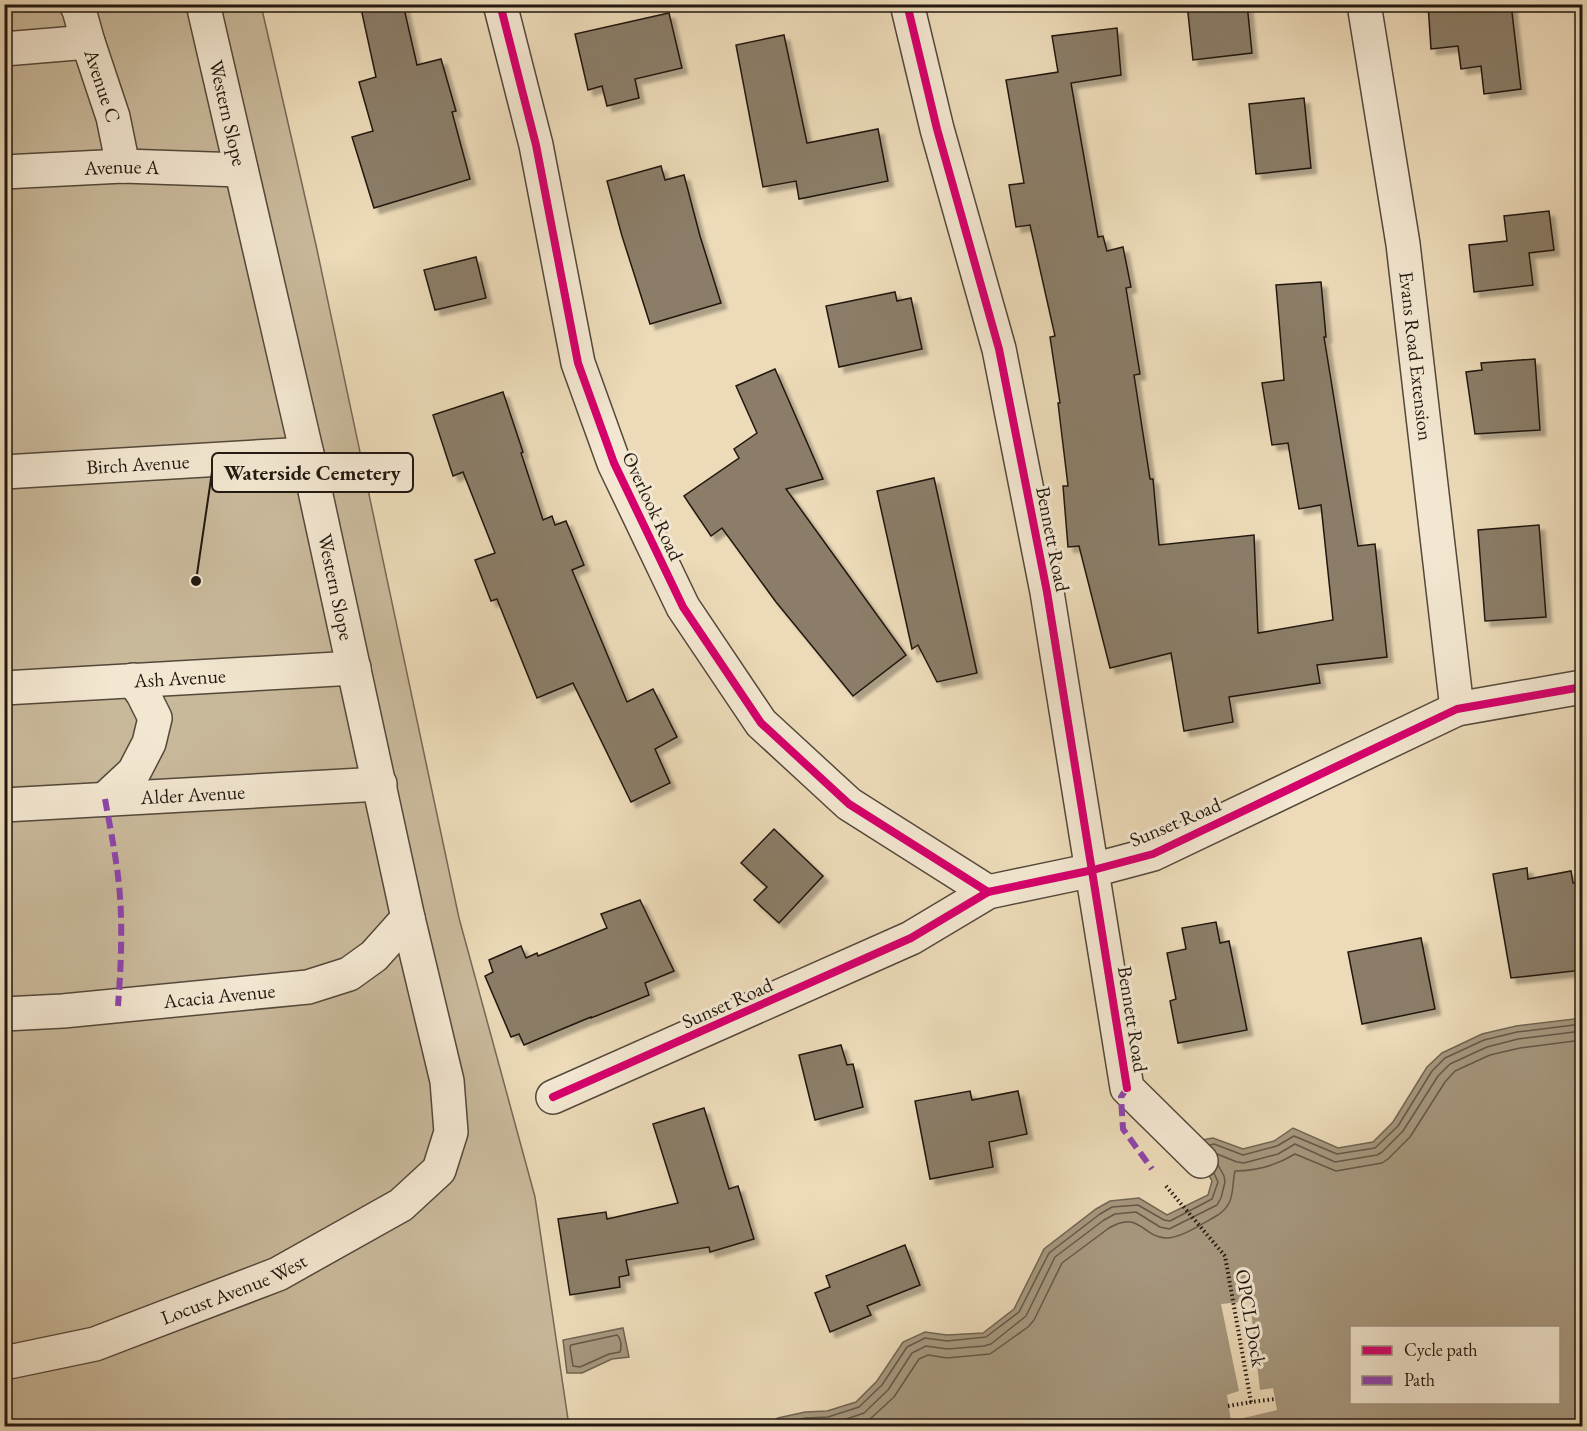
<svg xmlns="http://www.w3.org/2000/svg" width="1587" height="1431" font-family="'EB Garamond',serif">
  <defs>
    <filter id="shadow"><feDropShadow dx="5.5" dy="5.5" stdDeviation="1.5" flood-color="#0004"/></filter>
  </defs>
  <rect width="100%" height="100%" fill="#ecdab8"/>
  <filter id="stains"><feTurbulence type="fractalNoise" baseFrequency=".00333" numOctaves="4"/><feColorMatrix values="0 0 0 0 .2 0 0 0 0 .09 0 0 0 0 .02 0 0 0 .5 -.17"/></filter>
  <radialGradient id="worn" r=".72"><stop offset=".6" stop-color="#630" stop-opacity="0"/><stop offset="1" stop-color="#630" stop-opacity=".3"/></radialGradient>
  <polygon fill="#c9b99b" stroke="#756856" stroke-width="1.5" points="5,5 261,5 316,245 459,918 535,1197 569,1426 5,1426"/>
  <g fill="#a7987f" stroke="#716553" stroke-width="1.5" fill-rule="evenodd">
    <path d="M1582,1018V1426H762L778,1418L805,1412L827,1411L856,1402L877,1381L903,1342L925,1332L947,1335L983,1333L1014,1309L1044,1249L1096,1209L1110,1201L1139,1198L1167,1215L1208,1195L1212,1181L1201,1161L1196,1141L1213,1138L1243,1149L1274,1141L1293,1128L1338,1148L1373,1142L1393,1122L1427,1067L1442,1053L1482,1034L1516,1026ZM1352,1328H1558V1402H1352Z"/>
    <polygon points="623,1328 629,1357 612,1359 582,1373 567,1373 563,1340"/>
  </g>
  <polygon fill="#ecdab8" points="1250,1301 1260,1390 1273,1388 1277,1410 1231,1421 1227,1395 1239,1391 1221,1304"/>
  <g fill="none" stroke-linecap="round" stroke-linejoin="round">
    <g stroke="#645848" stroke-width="1.5">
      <polyline points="1210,1145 1214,1144 1243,1155 1277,1146 1294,1136 1337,1154 1375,1148 1398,1126 1432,1071 1445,1058 1484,1040 1517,1032 1582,1024"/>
      <polyline points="1217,1154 1237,1162 1244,1163 1278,1154 1295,1144 1335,1162 1377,1155 1382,1152 1403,1131 1438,1076 1450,1064 1487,1047 1518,1039 1582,1031"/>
      <path d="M617,1335C621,1338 622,1348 620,1352L609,1354L580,1367L573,1366L570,1347L571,1345Z"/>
      <polyline points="775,1426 781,1423 806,1418 828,1417 859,1407 882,1385 907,1347 925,1338 947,1341 986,1337 1019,1312 1049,1253 1100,1214 1112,1207 1138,1205 1164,1220 1170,1221 1212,1199 1218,1182 1214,1173"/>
      <polyline points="804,1426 829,1425 864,1413 888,1390 912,1353 926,1346 947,1349 984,1346 991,1344 1026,1316 1055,1257 1104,1220 1115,1214 1136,1212 1160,1227 1169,1229 1217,1205 1221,1198 1225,1182 1224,1176 1218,1165"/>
      <path d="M852,1426L869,1420L894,1397L919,1359L928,1355L947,1358L990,1354L1028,1327L1034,1320L1062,1263L1109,1228C1140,1210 1141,1236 1165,1238C1180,1239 1205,1222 1218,1215C1236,1203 1231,1188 1235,1171C1255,1171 1277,1165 1295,1154L1336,1171L1382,1163L1388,1159L1410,1137L1445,1082L1455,1071L1490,1055L1520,1048L1582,1040"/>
    </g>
  </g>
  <g fill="#8b7d67" stroke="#211810" stroke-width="1.5" filter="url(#shadow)">
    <polygon points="360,4 403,4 417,65 441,59 456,111 452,112 470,179 374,208 352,137 373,131 359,82 376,77"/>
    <polygon points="1187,4 1247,4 1252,53 1193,60"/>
    <polygon points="1428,4 1511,4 1521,89 1484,94 1481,66 1461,69 1458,46 1431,49"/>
    <polygon points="669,13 682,68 635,79 639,98 607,106 602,86 588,90 575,34"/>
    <polygon points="1117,28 1121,75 1071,83 1098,237 1103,236 1107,251 1123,247 1131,287 1126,288 1140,374 1134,375 1150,479 1153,479 1159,545 1254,535 1258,633 1333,620 1321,505 1299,509 1288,443 1272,445 1262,383 1284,380 1276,285 1321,282 1326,337 1324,337 1358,546 1375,544 1387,657 1317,665 1320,683 1229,697 1233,722 1184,731 1171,653 1110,668 1079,546 1068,547 1063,486 1068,486 1058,403 1060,403 1050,337 1055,336 1030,225 1016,227 1009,185 1024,183 1006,80 1058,72 1052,36"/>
    <polygon points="784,35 807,143 878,129 888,181 799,199 796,181 763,187 736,45"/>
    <polygon points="1304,98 1311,168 1256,174 1249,104"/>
    <polygon points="661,166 665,180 684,175 700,236 721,303 650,324 622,236 607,181"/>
    <polygon points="1549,211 1554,250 1529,253 1533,285 1474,292 1469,245 1507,241 1504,216"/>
    <polygon points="476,257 486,298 435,310 424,270"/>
    <polygon points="895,292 897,301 911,298 922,349 839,367 826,306"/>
    <polygon points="1535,359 1540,430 1475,434 1466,372 1482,370 1481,363"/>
    <polygon points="775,369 823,479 786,489 906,655 853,696 776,602 722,528 711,536 684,496 739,458 734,449 757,433 736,386"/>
    <polygon points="503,392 523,452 521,453 543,520 552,516 555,525 566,521 584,565 572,570 627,702 653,689 677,737 655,749 670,783 631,802 573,683 537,698 497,599 491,601 475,560 495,553 463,472 453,476 433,415"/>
    <polygon points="934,478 977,673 937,682 918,645 912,649 877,491"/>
    <polygon points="1539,525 1546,617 1485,621 1478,530"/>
    <polygon points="774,829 823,876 779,923 754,900 767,887 741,863"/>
    <polygon points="1527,868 1528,879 1571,871 1573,883 1582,882 1582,970 1511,978 1493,874"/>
    <polygon points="640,900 674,971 645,983 649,995 591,1018 591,1017 524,1045 519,1034 511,1037 485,976 493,972 489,960 521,946 526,958 537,953 538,956 607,928 601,914"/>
    <polygon points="1216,922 1220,943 1229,941 1247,1030 1178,1043 1170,1001 1176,999 1167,953 1186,949 1182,928"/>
    <polygon points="1421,938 1435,1009 1362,1024 1348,952"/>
    <polygon points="841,1045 847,1065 853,1064 863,1107 815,1120 799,1055"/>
    <polygon points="970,1091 972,1100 1018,1091 1027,1134 989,1142 993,1167 930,1179 915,1101"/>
    <polygon points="704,1108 729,1189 738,1186 754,1239 710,1252 709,1247 626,1260 629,1275 619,1277 620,1287 570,1295 558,1219 606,1212 607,1219 678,1203 653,1124"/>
    <polygon points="905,1245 920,1285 867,1306 871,1315 830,1332 815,1293 830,1287 826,1276"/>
  </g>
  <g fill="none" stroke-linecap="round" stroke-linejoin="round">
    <defs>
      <g id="minor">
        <path id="s1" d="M76,4L79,10L88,42L113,117L123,166"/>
        <polyline points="500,4 536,145 578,363 614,463 683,607 761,723 849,804 988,892"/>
        <polyline points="907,4 937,129 999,349 1047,592 1127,1088 1201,1161"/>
        <path id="s2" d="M1364,4L1403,244L1457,709"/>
        <polyline points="4,49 88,42"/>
        <path id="s3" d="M4,172L123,166L241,170"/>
        <path id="s4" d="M4,472L307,454"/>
        <path id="s5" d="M4,688L354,668"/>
        <polyline points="105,799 134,772 149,743 155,718 143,694 133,680"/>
        <path id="s6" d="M4,805L380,784"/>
        <path id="s7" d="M4,1014L63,1011L308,987L349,974L374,956L408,918"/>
        <polyline points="553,1097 911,938 988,892 1093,870 1153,854 1457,709 1582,687"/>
        <path id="s8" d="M4,1363L95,1344L278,1274L401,1205L439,1170L451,1132L447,1081L408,918L307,454L203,4"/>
      </g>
    </defs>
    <use href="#minor" stroke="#54483a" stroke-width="36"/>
    <g stroke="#211810" stroke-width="4" stroke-dasharray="1.5 3" stroke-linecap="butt">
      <polyline points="1166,1186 1225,1256 1251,1402 1275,1399"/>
      <polyline points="1228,1406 1251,1402"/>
    </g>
    <use href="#minor" stroke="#f3e7d1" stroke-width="33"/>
    <g stroke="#8e44ad" stroke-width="6" stroke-dasharray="12 6" stroke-linecap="butt">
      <path d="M105,799C110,827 116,856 119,885C123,925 121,966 118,1006"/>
      <polyline points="1127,1088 1121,1097 1123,1129 1152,1169"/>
    </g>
    <defs>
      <g id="cycleway">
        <polyline points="500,4 536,145 578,363 614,463 683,607 761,723 849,804 988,892"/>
        <polyline points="907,4 937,129 999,349 1047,592 1127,1088"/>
        <polyline points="553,1097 911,938 988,892 1093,870 1153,854 1457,709 1582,687"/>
      </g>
    </defs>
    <use href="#cycleway" stroke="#f3e7d1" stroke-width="11"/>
    <use href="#cycleway" stroke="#d6006c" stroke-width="8"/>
  </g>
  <g text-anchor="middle" stroke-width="6" stroke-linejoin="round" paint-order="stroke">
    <g font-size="20" fill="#211810" stroke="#f3e7d1">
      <text dy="7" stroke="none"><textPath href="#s1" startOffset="86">Avenue C</textPath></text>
      <text transform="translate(228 113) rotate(77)" y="7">Western Slope</text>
      <text dy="7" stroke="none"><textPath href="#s3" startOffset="118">Avenue A</textPath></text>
      <text dy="7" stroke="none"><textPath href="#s2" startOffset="356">Evans Road Extension</textPath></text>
      <text dy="7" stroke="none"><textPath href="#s4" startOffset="134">Birch Avenue</textPath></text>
      <text transform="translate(653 506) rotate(65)" y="7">Overlook Road</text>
      <text transform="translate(1053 539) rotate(79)" y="7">Bennett Road</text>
      <text transform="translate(336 587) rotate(78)" y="7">Western Slope</text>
      <text dy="7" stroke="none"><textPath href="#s5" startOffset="176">Ash Avenue</textPath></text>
      <text dy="7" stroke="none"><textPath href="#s6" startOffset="189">Alder Avenue</textPath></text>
      <text transform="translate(1175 822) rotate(-23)" y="7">Sunset Road</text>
      <text dy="7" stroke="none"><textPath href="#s7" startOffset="216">Acacia Avenue</textPath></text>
      <text transform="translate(727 1003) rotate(-24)" y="7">Sunset Road</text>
      <text transform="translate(1133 1019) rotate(81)" y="7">Bennett Road</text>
      <text dy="7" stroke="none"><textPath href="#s8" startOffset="242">Locust Avenue West</textPath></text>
      <text transform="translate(1251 1318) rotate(80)" y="7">OPCL Dock</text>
    </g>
  </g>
  <path fill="none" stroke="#211810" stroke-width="2" d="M196 581L212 472"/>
  <circle fill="#211810" stroke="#f3e7d1" stroke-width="2" cx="196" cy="581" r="6"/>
  <rect fill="#f3e7d1" stroke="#211810" stroke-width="2" x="212" y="453" width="201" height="39" rx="6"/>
  <g font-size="21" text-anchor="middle" font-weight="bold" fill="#211810">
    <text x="312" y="480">Waterside Cemetery</text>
  </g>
  <rect width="1587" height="1431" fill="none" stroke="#ecdab8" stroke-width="24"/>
  <rect x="6" y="6" width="1575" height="1419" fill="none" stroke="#211810" stroke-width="3"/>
  <rect x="12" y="12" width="1563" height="1407" fill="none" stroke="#211810" stroke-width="1.5"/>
  <rect x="1350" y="1326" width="210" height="78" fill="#f3e7d1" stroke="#9f9484" stroke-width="1.5"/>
  <rect x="1362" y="1346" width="30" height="9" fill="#d6006c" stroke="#9f9484" stroke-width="1.5"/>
  <text x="1404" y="1356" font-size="18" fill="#211810">Cycle path</text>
  <rect x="1362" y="1376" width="30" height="9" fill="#8e44ad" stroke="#9f9484" stroke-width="1.5"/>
  <text x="1404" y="1386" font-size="18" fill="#211810">Path</text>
  <rect width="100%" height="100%" filter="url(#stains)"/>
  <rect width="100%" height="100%" fill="url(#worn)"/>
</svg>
